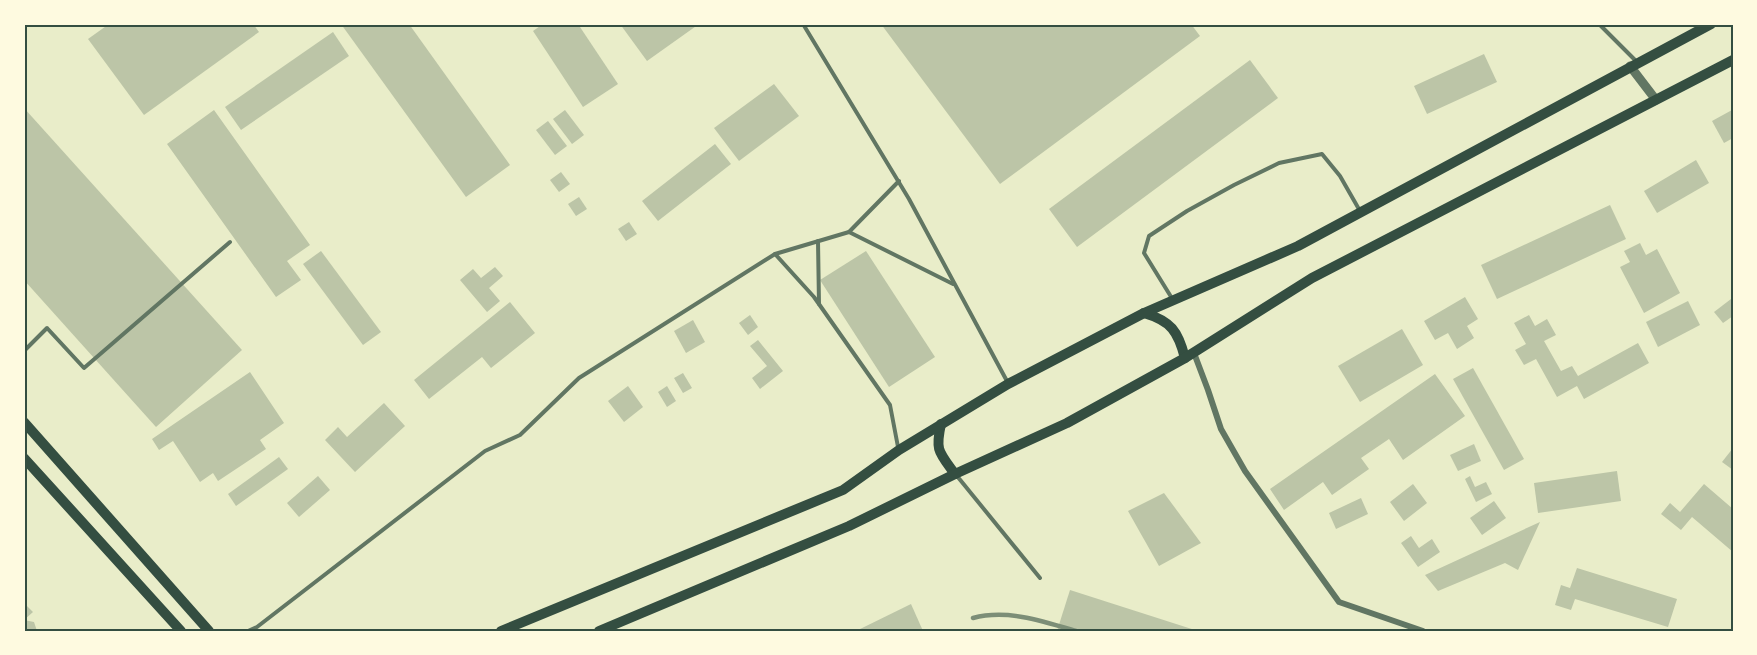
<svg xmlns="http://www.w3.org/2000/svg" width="1757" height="655" font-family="'Nunito Sans',sans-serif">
  <rect width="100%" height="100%" fill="#e9edc9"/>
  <g fill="#bcc5a7">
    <polygon points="109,24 253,24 259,32 144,115 88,39"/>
    <polygon points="341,24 409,24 510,165 466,197"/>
    <polygon points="543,24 578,24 618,84 583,107 533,31"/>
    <polygon points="620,24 699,24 647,61"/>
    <polygon points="881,24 1191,24 1200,36 1000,184"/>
    <polygon points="333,32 349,56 241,130 225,107"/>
    <polygon points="1484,54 1497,82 1427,114 1414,86"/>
    <polygon points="1250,60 1278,98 1077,247 1049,209"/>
    <polygon points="774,84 799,116 739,161 714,128"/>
    <polygon points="24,108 242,350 156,427 24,280"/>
    <polygon points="214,110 310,245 287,261 301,280 276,297 167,144"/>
    <polygon points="565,110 584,135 572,144 553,119"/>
    <polygon points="1732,110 1733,113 1733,138 1724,143 1712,121"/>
    <polygon points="548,121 567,146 555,155 536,130"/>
    <polygon points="715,144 731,164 658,221 642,201"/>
    <polygon points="1696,160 1709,183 1657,213 1644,191"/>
    <polygon points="561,172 570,184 559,192 550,180"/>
    <polygon points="579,197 587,209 576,216 568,204"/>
    <polygon points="1610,205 1626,239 1497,299 1481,265"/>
    <polygon points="629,222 637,234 626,241 618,229"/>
    <polygon points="1640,243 1646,255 1657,249 1680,293 1644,313 1620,267 1630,262 1624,251"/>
    <polygon points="321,251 381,332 363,345 303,264"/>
    <polygon points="866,251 935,357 889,387 820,280"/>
    <polygon points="495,267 503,276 489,288 500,301 487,312 460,280 473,269 481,278"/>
    <polygon points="1465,297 1478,319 1467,326 1474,338 1457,349 1448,333 1435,340 1424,321"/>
    <polygon points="1731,299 1733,302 1733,316 1723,323 1714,312"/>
    <polygon points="1688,301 1700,325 1658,347 1646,322"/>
    <polygon points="510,302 535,333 491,368 482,357 429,399 414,380"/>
    <polygon points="750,315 758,327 748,335 739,323"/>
    <polygon points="1529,315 1535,326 1547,319 1556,335 1544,341 1561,371 1572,366 1578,376 1638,343 1649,363 1584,399 1577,386 1557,397 1536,359 1524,365 1515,350 1526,344 1514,323"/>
    <polygon points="693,320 705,342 686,353 674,331"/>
    <polygon points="1402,329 1423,365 1360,402 1338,366"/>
    <polygon points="758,340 783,371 760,389 752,378 767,366 750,346"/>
    <polygon points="1473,368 1524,459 1504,470 1453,379"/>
    <polygon points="250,372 284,423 260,440 266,449 218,481 213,473 200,482 173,441 159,450 152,439"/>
    <polygon points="683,373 692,388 683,393 674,378"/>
    <polygon points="1435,374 1465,416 1403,460 1389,439 1361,458 1369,469 1332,495 1323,482 1284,510 1270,489"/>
    <polygon points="628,386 643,407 624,422 608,401"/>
    <polygon points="667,386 676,401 667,407 658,392"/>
    <polygon points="384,403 405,426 355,472 325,440 338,427 347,437"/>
    <polygon points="1474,444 1481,461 1458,471 1450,455"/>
    <polygon points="1733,448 1733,470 1722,462"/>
    <polygon points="279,457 288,469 236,506 228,494"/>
    <polygon points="1617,471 1621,501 1538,513 1534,483"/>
    <polygon points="318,476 330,490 299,517 287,503"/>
    <polygon points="1470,476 1475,487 1486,482 1492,494 1476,502 1465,479"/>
    <polygon points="1413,484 1427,503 1404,521 1390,502"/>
    <polygon points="1704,484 1733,509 1733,552 1692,517 1681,530 1661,514 1670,503 1680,512"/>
    <polygon points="1164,493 1201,543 1159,566 1128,511"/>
    <polygon points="1361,498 1368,514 1336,529 1329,513"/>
    <polygon points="1494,501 1506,518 1482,535 1470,518"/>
    <polygon points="1540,522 1518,570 1505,563 1438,591 1425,575"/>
    <polygon points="1411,536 1419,548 1432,539 1440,552 1418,567 1401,543"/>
    <polygon points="1577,568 1677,599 1668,627 1575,599 1571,610 1555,605 1561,585 1570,588"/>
    <polygon points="1070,590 1198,631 1057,631"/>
    <polygon points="24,603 33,612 24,620 34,622 37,631 24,631"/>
    <polygon points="911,604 923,631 856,631"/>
  </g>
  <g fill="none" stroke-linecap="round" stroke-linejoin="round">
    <g stroke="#617663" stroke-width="4">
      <polyline points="803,24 909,199 1008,383"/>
      <polyline points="1599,24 1637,62"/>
      <polyline points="849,232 953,284"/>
      <polyline points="818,241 819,304"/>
      <polyline points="775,254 814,297 890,405 898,447"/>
      <polyline points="1173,300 1144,253 1149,236 1187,211 1234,185 1279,163 1322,154 1340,176 1360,211"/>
      <polyline points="24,351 47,328 84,368 230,242"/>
      <polyline points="957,476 1040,578"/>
      <polyline points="248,631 257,627 485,451 520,435 579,378 775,254 849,232 899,181"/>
    </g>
    <polyline stroke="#617663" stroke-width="6" points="1194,353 1208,390 1221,429 1245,471 1339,602 1423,631"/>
    <polyline stroke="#617663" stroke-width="9" points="1630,66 1656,100"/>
    <g stroke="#344e41" stroke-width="10">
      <path d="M1144,313C1171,321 1178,331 1185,358"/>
      <polyline points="24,422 209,631"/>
      <path d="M941,424C935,451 939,452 955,474"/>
      <polyline points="24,458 181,631"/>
      <polyline points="501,631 843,490 899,450 1008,384 1144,313 1298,246 1711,24"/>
      <polyline points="599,631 849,526 955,474 1067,423 1185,358 1312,278 1733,60"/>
    </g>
    <path stroke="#7c8e77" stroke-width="4.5" d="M973,618C1007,609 1043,621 1076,631"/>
  </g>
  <rect width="1757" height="655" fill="none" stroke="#fefae0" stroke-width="51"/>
  <rect x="26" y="26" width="1706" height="604" fill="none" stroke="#344e41" stroke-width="2"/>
</svg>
